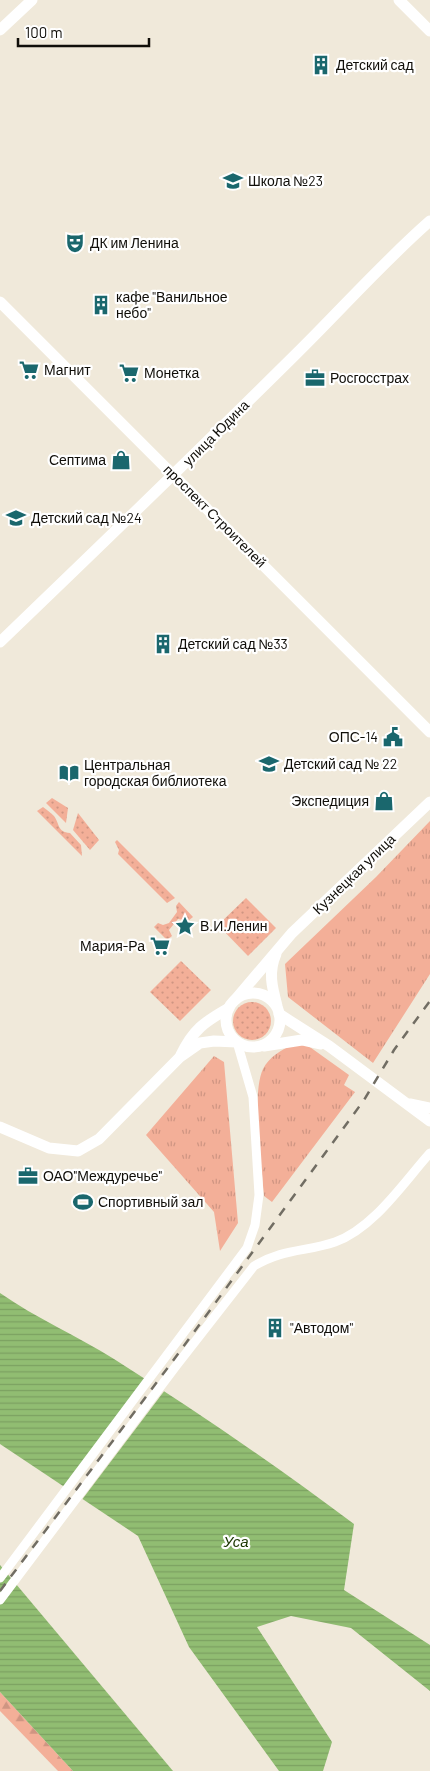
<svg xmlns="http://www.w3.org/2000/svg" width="430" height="1771" font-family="Barlow,sans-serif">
  <defs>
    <pattern id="grass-dots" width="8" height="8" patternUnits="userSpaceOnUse" patternTransform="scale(1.25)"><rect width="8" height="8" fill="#f3af98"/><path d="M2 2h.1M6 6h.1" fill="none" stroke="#cf9582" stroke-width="1.8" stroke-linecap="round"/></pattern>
    <pattern id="forest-firs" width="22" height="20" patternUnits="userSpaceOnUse" patternTransform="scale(1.25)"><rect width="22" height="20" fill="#f3af98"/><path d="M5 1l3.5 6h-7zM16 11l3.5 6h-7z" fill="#cf9582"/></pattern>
    <pattern id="park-tufts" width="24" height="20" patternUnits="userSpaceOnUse" patternTransform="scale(1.25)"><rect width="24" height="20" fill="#f3af98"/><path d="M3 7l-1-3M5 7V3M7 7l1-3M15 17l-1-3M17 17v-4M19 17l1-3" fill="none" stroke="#cf9582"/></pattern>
    <pattern id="water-rules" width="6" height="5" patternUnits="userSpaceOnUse" patternTransform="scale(1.25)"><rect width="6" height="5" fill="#91bd72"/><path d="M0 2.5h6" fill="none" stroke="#7ca161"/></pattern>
  </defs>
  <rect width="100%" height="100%" fill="#f0e9da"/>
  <g fill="url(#grass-dots)">
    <polygon points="52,798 68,808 66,823 46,803"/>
    <path d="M43,807C47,810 51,813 54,816C60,824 57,832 70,833L81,845L82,856L37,811Z"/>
    <polygon points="78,813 99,840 90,850 73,830"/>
    <polygon points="117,840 175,898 167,903 118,854 119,850 115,842"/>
    <polygon points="246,898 276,928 248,956 218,925"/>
    <polygon points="179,902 193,917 188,921 178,919 169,930 172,936 167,940 154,927 158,923 163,925 169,923 177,912 176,906"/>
    <polygon points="181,961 211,990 180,1021 150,992"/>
    <circle cx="252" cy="1021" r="19"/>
  </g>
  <polygon fill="url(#forest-firs)" points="0,1692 73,1771 58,1771 0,1711"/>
  <g fill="url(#park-tufts)">
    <polygon points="430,821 430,974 373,1063 288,997 285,964 376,877"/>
    <path d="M292,1045H307L349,1075L344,1085L355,1092L272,1202L264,1196C262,1165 251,1095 263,1069C269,1057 281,1050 292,1045Z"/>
    <polygon points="214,1056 224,1062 238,1223 220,1251 214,1212 146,1135"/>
  </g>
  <g fill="url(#water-rules)">
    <path d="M0,1293C36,1318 77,1336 114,1359C196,1411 277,1466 354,1524L344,1590L430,1645V1691L351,1628L291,1616L257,1627L332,1742L323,1771H279L189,1647L138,1536L0,1444Z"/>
    <polygon points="0,1565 173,1771 73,1771 0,1692"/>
  </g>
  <polygon fill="#f0e9da" points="146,1378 165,1390 81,1501 63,1489"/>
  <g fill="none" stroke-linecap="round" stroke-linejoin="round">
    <g stroke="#fff" stroke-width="9">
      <polyline points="0,1578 247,1248 255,1225 259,1195 253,1097 237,1042"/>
      <path d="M0,1600L176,1366L254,1266C284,1248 306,1252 335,1242C373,1229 404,1182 430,1153"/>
    </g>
    <g stroke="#fff" stroke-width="11">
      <polyline points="399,0 430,31"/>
      <polyline points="0,30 32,0"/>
      <polyline points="0,302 430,732"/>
      <path d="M0,642C98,548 196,453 293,357C339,312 382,263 430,221"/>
      <path d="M276,954C268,972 272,987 277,1006"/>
      <circle cx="253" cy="1020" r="27"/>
      <polyline points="235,1000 292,933 430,802"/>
      <polyline points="279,1014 329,1046 430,1121"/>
      <polyline points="264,1046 302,1040 320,1044"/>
      <path d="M181,1055C193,1030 204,1022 229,1008"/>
      <polyline points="410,1104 430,1108"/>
      <polyline points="0,1127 49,1148 78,1151 99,1139 180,1057 200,1043 214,1041 237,1042"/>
    </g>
    <polyline stroke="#716d63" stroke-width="2.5" stroke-dasharray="9 9" stroke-linecap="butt" points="0,1591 172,1362 364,1100 394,1050 430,1001"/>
  </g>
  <defs>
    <symbol id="building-bare" viewBox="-9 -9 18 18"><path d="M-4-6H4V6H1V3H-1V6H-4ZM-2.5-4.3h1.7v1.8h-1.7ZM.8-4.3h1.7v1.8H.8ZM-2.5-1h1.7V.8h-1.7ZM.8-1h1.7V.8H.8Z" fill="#1a676d" stroke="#fff" stroke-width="2.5" paint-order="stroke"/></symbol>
    <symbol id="school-bare" viewBox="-9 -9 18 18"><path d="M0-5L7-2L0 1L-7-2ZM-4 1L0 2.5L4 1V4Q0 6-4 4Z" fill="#1a676d" stroke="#fff" stroke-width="2.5" paint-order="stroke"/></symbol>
    <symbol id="theatre-bare" viewBox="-9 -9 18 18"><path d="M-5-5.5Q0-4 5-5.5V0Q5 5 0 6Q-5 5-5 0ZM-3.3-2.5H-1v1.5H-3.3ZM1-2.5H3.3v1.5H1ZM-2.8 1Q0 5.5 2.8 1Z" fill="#1a676d" stroke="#fff" stroke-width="2.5" paint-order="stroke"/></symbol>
    <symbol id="supermarket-bare" viewBox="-9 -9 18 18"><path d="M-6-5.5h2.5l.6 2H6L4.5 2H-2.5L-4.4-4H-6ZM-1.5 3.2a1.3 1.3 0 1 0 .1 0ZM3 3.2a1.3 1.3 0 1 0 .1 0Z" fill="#1a676d" stroke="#fff" stroke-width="2.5" paint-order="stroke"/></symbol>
    <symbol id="office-bare" viewBox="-9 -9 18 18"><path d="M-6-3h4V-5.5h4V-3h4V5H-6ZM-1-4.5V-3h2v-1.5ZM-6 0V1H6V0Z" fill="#1a676d" stroke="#fff" stroke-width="2.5" paint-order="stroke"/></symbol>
    <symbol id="shop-bare" viewBox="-9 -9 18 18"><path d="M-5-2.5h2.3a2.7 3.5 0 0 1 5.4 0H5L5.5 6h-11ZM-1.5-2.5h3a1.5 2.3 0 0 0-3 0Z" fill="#1a676d" stroke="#fff" stroke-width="2.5" paint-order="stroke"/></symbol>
    <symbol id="civic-bare" viewBox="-9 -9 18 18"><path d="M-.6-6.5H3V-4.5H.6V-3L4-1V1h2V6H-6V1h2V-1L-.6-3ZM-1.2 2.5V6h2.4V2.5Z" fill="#1a676d" stroke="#fff" stroke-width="2.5" paint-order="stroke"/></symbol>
    <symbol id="library-bare" viewBox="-9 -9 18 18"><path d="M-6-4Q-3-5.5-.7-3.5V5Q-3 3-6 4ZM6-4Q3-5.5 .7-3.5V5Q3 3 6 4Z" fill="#1a676d" stroke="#fff" stroke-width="2.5" paint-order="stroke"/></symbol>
    <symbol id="sight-bare" viewBox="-9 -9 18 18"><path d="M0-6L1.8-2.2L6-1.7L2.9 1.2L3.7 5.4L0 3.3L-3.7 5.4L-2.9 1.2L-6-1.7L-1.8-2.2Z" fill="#1a676d" stroke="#fff" stroke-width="2.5" paint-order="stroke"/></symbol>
    <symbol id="stadium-bare" viewBox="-9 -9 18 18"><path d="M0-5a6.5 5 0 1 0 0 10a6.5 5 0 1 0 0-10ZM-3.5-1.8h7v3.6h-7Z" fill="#1a676d" stroke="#fff" stroke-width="2.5" paint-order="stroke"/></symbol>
  </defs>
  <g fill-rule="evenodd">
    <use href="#building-bare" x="307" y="51" width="28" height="28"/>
    <use href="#school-bare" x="219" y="167" width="28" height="28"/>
    <use href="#theatre-bare" x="61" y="229" width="28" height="28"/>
    <use href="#building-bare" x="87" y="291" width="28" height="28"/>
    <use href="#supermarket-bare" x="15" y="356" width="28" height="28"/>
    <use href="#supermarket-bare" x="115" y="359" width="28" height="28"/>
    <use href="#office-bare" x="301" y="364" width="28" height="28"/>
    <use href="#shop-bare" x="107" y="446" width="28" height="28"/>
    <use href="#school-bare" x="2" y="504" width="28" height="28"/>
    <use href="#building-bare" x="149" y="630" width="28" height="28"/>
    <use href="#civic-bare" x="379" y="723" width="28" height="28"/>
    <use href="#school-bare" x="255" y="750" width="28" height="28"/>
    <use href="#library-bare" x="55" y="759" width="28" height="28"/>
    <use href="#shop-bare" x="370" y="787" width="28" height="28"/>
    <use href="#sight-bare" x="171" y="912" width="28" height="28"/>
    <use href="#supermarket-bare" x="146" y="932" width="28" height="28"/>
    <use href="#office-bare" x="14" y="1162" width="28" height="28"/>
    <use href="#stadium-bare" x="69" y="1188" width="28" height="28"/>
    <use href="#building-bare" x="261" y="1314" width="28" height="28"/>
  </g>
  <g text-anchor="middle" stroke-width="4.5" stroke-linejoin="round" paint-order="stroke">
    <g font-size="14" fill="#100e09" stroke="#fff" text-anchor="start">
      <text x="336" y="70">Детский сад</text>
      <text x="248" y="186">Школа №23</text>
      <text x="90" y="248">ДК им Ленина</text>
      <text x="116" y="302">кафе "Ванильное<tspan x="116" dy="16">небо"</tspan></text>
      <text x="44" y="375">Магнит</text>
      <text x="144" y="378">Монетка</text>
      <text x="330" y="383">Росгосстрах</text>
      <text x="106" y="465" text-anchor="end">Септима</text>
      <text x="31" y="523">Детский сад №24</text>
      <text x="178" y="649">Детский сад №33</text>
      <text x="378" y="742" text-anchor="end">ОПС-14</text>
      <text x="284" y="769">Детский сад № 22</text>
      <text x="84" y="770">Центральная<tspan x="84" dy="16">городская библиотека</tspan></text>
      <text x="369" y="806" text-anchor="end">Экспедиция</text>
      <text x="200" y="931">В.И.Ленин</text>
      <text x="145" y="951" text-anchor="end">Мария-Ра</text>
      <text x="43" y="1181">ОАО''Междуречье''</text>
      <text x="98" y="1207">Спортивный зал</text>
      <text x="290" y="1333">"Автодом"</text>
    </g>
    <g font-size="14" fill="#100e09" stroke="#fff">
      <text transform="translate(216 433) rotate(-45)" y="5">улица Юдина</text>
      <text transform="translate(215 516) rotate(45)" y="5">проспект Строителей</text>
      <text transform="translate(354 874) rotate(-44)" y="5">Кузнецкая улица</text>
    </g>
    <g font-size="15" font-style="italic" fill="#1b3600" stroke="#fff">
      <text x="236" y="1547">Уса</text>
    </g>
  </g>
  <path d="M18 38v8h131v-8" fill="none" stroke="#100e09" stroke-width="2.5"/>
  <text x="25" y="38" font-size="15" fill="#100e09" stroke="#ffffff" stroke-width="4" paint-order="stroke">100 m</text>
</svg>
